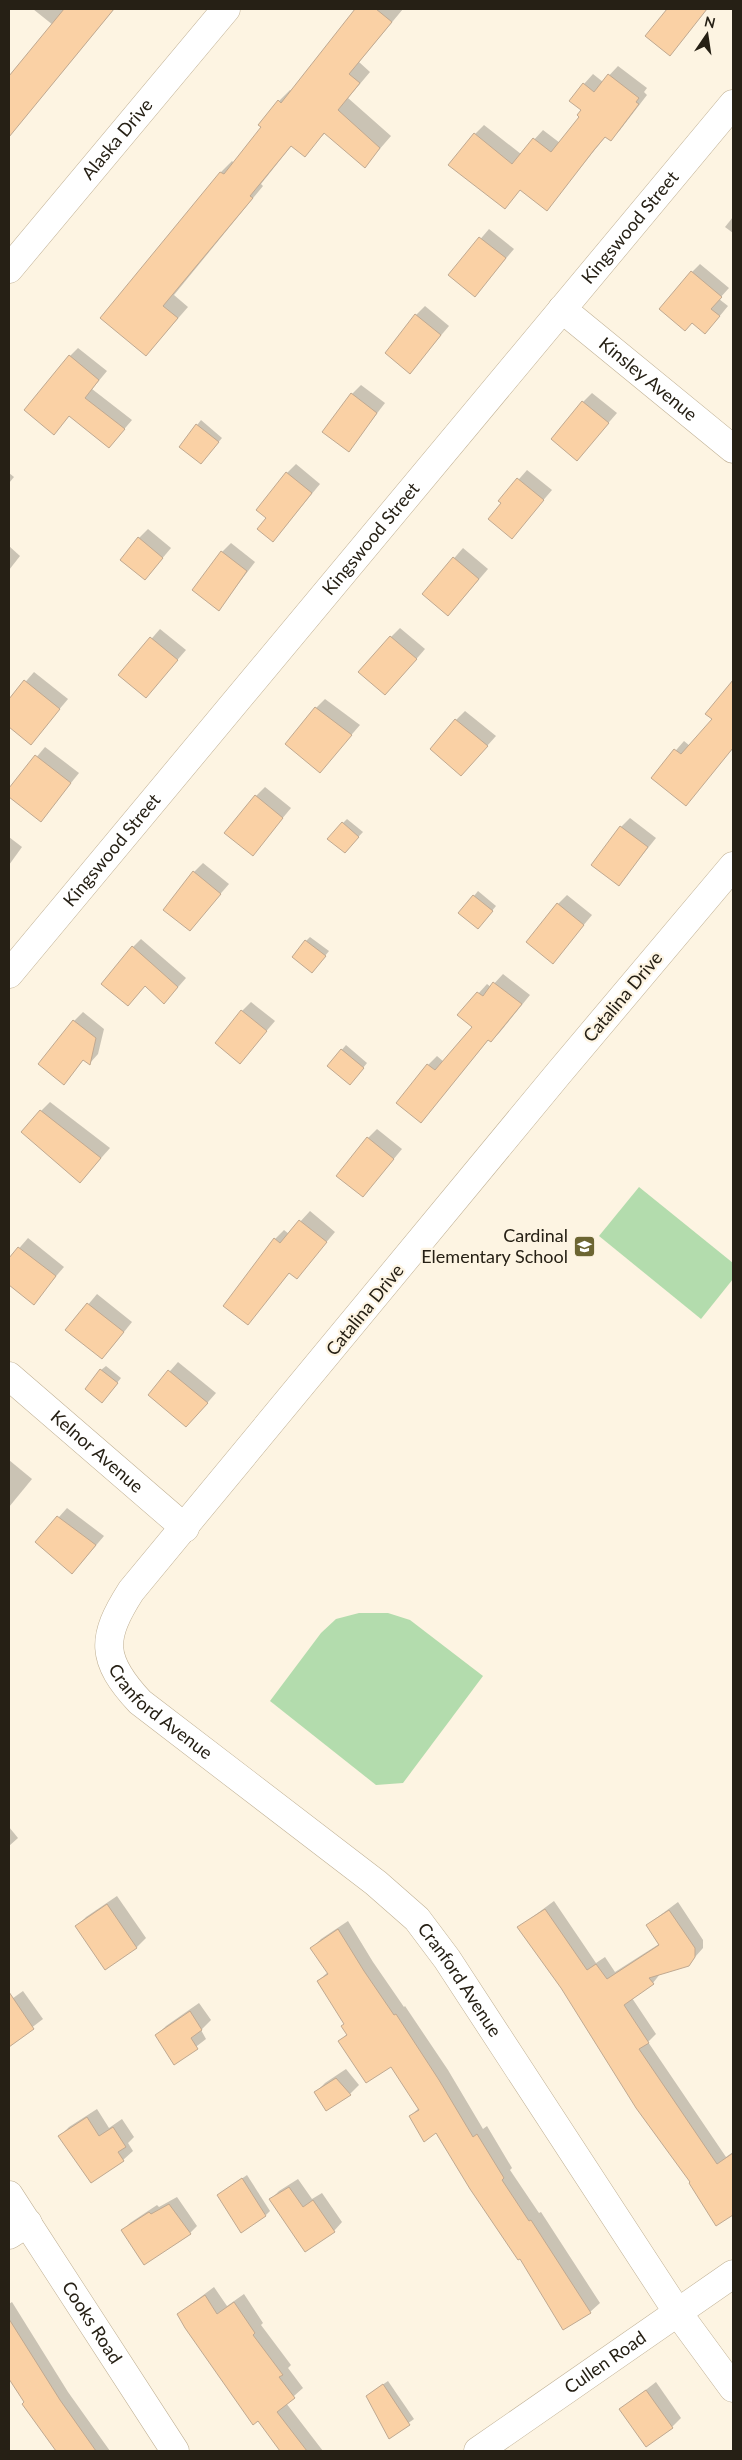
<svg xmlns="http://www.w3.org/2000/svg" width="742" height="2460" font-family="Lato,sans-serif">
  <rect width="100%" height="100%" fill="#fdf4e2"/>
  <g fill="#b3dcad">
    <polygon points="639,1187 733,1263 733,1279 701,1319 599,1236"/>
    <polygon points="359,1613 388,1613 410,1620 483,1676 403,1783 376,1785 270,1701 321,1633 336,1619"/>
  </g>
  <g fill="#0003">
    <polygon points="33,9 114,9 18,125 9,117 9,78 53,25"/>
    <polygon points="356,9 403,9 359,62 370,72 348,98 391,136 365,166 325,133 304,155 292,145 261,184 263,186 174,295 188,307 146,355 102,317 221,172 232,161 234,163 263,127 279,101 290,90 292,91"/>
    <polygon points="618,66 647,88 644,92 647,95 620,130 610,140 606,136 547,209 521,189 505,207 475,134 484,125 521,154 543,130 560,143 581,116 584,84 593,74 603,82"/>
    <polygon points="733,217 733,233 725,227"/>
    <polygon points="489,229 514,249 475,295 450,275"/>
    <polygon points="700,264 729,288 719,299 728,306 714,323 691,273"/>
    <polygon points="425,306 449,326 410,372 416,315"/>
    <polygon points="78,348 107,371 92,389 132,420 109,447 70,415 54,433 70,356"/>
    <polygon points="361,385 385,403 349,450 352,394"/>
    <polygon points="592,393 617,413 577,459 583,402"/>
    <polygon points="201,420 222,438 205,458 180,447"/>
    <polygon points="296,464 320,484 273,541 267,518 287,473"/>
    <polygon points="527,470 552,490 512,537 503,503 500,501"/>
    <polygon points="9,473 14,477 9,483"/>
    <polygon points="148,529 171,548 145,579 139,538"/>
    <polygon points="231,543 255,562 219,609 222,552"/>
    <polygon points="9,546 20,556 9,570"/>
    <polygon points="463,548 488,569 457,605 423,594"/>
    <polygon points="400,628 425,649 394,685 391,637"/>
    <polygon points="160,629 186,650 146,696 120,675"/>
    <polygon points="34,672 68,699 31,743 9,725 9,701"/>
    <polygon points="733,683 733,747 686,805 652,778 684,741 690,746 713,719 728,688"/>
    <polygon points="325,699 360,725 320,771 316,708"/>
    <polygon points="465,711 496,736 470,765 456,720"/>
    <polygon points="45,747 79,773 41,820 9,795 9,790"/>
    <polygon points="265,787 291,808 253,854 256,796"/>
    <polygon points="630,818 656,838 619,884 621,827"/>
    <polygon points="347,819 363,832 349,847 343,823"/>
    <polygon points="9,837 22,847 9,865"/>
    <polygon points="203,863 229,884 190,929 194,872"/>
    <polygon points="478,891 496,906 482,923 460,913"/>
    <polygon points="567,895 592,915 553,962 558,904"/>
    <polygon points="310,937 329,951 316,967 306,941"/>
    <polygon points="141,939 186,978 172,994 133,947"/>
    <polygon points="503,974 530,995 500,1032 491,1041 489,1039 421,1122 428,1065 437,1056 444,1062 474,1027 459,1015 487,984 491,987"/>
    <polygon points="251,1002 275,1021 240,1062 242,1011"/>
    <polygon points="83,1012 104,1029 98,1054 90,1063 84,1059 64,1083 74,1021"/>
    <polygon points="346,1045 367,1063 354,1079 328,1066"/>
    <polygon points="50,1102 110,1148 80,1182 41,1111"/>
    <polygon points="377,1129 402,1149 363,1196 368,1138"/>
    <polygon points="310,1211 335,1232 296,1278 290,1272 247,1324 275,1239 284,1230 289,1234"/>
    <polygon points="28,1238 64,1267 33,1303 9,1279 9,1260"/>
    <polygon points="97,1294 132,1322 111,1348 67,1330"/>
    <polygon points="178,1362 216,1393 195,1417 149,1395"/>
    <polygon points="106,1366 121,1378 106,1397 101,1370"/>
    <polygon points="9,1460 32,1479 9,1507"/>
    <polygon points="67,1508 104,1536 81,1563 37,1542"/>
    <polygon points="9,1827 18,1838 9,1846"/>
    <polygon points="117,1896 146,1938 137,1947 106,1968 77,1926 86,1917"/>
    <polygon points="554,1901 596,1963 605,1957 615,1972 659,1944 647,1925 678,1902 703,1940 703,1948 688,1965 660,1974 653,1983 632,1998 656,2034 648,2042 726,2157 733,2152 733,2213 717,2224 692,2182 562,1987 519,1927"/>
    <polygon points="348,1921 373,1962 404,2007 405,2006 448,2070 483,2129 487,2126 512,2168 510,2170 539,2213 541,2212 600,2303 590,2312 564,2328 520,2257 436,2132 410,2116 419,2108 392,2065 340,2041 348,2033 345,2023 318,1981 328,1972 312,1948 321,1939"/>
    <polygon points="23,1991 43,2019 9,2045 9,2001"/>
    <polygon points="199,2003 211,2020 201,2030 206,2039 175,2063 157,2035 166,2026"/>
    <polygon points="346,2069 359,2085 350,2094 316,2092 325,2083"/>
    <polygon points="97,2109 109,2128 122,2119 134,2137 128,2143 133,2151 123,2160 60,2136 69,2127"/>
    <polygon points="247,2175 270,2211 266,2215 218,2195"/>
    <polygon points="298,2179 312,2199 322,2193 342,2222 334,2231 271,2199 279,2191"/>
    <polygon points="177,2197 197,2226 190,2233 123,2230 130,2223 157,2205 159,2207"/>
    <polygon points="214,2287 227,2306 244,2294 263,2323 261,2325 291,2365 288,2368 303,2388 286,2403 323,2451 282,2451 178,2314"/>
    <polygon points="12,2302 68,2392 110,2451 57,2451 23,2404 25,2402 9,2377 9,2304"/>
    <polygon points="388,2381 414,2419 389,2437 372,2392"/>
    <polygon points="656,2382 681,2418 672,2427 621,2409"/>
  </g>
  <g fill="#fad1a5" stroke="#c0a991">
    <polygon points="64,9 114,9 9,137 9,76"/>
    <polygon points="355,9 376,9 392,22 349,74 360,83 338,110 380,148 365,168 324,133 305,157 291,146 250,196 253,198 163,306 178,318 146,356 100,318 220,172 224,174 261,127 258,125 278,100 281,103"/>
    <polygon points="667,9 707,9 670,56 645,36"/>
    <polygon points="608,74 639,98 636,102 639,104 611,141 605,137 594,150 547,211 520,190 505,209 448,165 474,133 512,164 533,138 551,152 579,117 577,115 581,110 569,101 583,83 594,92"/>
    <polygon points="479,237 506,258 475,297 448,275"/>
    <polygon points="691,271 722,297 711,309 720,316 705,334 692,323 685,331 659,309"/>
    <polygon points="415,314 441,335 410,374 385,353"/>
    <polygon points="69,355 99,380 85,398 125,429 109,448 69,416 54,435 24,410"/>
    <polygon points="351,393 377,413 349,452 322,432"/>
    <polygon points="582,401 609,423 577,461 551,439"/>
    <polygon points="196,424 219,442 201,464 179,447"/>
    <polygon points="286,472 312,493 273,542 257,529 266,518 256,510"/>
    <polygon points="517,478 544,500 512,539 488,519 501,503 498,501"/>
    <polygon points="138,537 163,558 145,580 120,560"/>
    <polygon points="221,551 247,571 219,611 192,590"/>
    <polygon points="453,557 479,579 448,616 422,594"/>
    <polygon points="390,636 417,659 385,695 358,672"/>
    <polygon points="150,637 178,660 146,698 118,675"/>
    <polygon points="24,680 60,709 31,745 9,727 9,699"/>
    <polygon points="733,680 733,748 686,806 651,778 674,749 681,754 712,719 705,714"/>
    <polygon points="315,707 352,735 320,773 285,744"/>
    <polygon points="455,719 488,746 461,776 430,749"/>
    <polygon points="35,755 71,783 41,822 9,797 9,788"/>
    <polygon points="255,795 283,818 253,856 224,833"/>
    <polygon points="342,822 359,837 345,853 327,839"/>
    <polygon points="620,826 648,847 619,886 591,865"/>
    <polygon points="193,871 221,894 190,931 163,910"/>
    <polygon points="473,895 493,911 478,929 458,913"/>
    <polygon points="557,903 584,925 553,964 526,942"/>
    <polygon points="305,940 326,956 312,973 292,957"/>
    <polygon points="132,946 178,987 164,1004 145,986 128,1006 101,984"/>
    <polygon points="493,982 522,1004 491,1042 488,1040 421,1123 396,1103 427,1064 435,1070 472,1027 457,1015 477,992 483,996"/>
    <polygon points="241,1010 267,1031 240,1064 215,1043"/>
    <polygon points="73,1020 96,1038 90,1065 83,1060 64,1085 38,1064"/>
    <polygon points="341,1049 364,1068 350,1085 327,1066"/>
    <polygon points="40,1110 101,1158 80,1183 21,1132"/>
    <polygon points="367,1137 394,1159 363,1197 336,1176"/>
    <polygon points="299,1220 327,1242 297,1279 289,1273 248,1325 223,1306 274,1238 280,1243"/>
    <polygon points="18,1247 56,1276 34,1305 9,1285 9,1258"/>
    <polygon points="87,1303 124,1332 102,1359 65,1330"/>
    <polygon points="100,1369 118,1383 102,1403 85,1389"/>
    <polygon points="168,1370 208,1403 186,1427 148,1395"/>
    <polygon points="57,1516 96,1545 72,1574 35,1542"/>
    <polygon points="107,1904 137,1948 105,1970 75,1926"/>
    <polygon points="545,1909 587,1970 596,1964 607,1979 659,1945 646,1925 669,1910 695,1948 695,1957 689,1966 649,1978 654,1984 624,2005 649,2043 639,2049 717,2164 733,2153 733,2215 716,2226 689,2183 690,2182 636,2108 561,1988 517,1927"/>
    <polygon points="338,1929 364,1971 394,2015 396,2014 439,2080 473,2137 477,2134 504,2178 502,2180 529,2221 531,2220 591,2313 563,2330 520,2259 518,2260 470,2189 436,2133 424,2142 409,2116 419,2110 391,2067 366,2083 338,2041 347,2035 341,2026 344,2024 317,1981 328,1974 310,1948"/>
    <polygon points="9,1992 34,2029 9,2047"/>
    <polygon points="190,2011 202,2030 191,2038 198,2049 174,2065 155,2035"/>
    <polygon points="336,2078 351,2095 326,2111 314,2092"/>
    <polygon points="87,2117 99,2136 113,2127 126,2147 118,2152 124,2161 91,2183 58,2136"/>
    <polygon points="242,2178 266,2216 241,2233 217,2195"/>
    <polygon points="289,2187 303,2207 313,2200 335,2232 305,2252 269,2199"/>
    <polygon points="169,2204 191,2234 144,2265 121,2230 149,2212 151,2214"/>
    <polygon points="205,2295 217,2314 234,2302 255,2333 253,2335 283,2375 279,2377 295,2398 277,2412 307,2451 280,2451 258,2421 253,2425 185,2328 177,2314"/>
    <polygon points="9,2319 60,2400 96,2451 56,2451 22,2404 24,2402 9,2379"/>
    <polygon points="383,2384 410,2425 389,2439 366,2396"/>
    <polygon points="646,2390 673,2428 646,2447 619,2409"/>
  </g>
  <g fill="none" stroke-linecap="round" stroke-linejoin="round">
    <defs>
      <g id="minor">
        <path id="s1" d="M9,269L226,9"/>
        <path id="s2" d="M562,309L733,449"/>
        <path id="s3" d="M733,866L558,1074L131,1591C101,1638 100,1659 140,1702L376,1883L417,1919L447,1959L678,2313L733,2388"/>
        <path id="s4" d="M9,974L733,104"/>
        <path id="s5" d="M9,1376L185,1528"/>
        <path id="s6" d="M9,2195L175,2451"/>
        <polyline points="9,2235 28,2223"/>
        <path id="s7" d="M478,2451L733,2274"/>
      </g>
    </defs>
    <use href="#minor" stroke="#c0b195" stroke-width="29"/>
    <use href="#minor" stroke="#fff" stroke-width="28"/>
  </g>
  <defs>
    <symbol id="school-square" viewBox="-11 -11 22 22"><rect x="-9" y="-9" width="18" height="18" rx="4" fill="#6c6532" stroke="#fdf4e2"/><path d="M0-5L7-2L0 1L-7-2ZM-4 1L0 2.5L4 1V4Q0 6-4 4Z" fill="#fff"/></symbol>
  </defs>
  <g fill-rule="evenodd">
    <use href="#school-square" x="572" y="1234" width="25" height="25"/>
  </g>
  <g text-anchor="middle" stroke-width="4.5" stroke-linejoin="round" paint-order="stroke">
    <g font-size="18" fill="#262015" stroke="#fdf4e2">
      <text dy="6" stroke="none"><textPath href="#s1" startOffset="169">Alaska Drive</textPath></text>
      <text dy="6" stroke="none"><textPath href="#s4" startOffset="971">Kingswood Street</textPath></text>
      <text dy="6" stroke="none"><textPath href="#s2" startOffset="111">Kinsley Avenue</textPath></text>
      <text dy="6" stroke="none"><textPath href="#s4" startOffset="566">Kingswood Street</textPath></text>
      <text dy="6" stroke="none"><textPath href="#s4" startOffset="161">Kingswood Street</textPath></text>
      <text transform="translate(623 997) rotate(-50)" y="6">Catalina Drive</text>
      <text transform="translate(365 1310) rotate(-51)" y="6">Catalina Drive</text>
      <text dy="6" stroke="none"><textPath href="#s5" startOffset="116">Kelnor Avenue</textPath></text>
      <text dy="6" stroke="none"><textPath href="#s3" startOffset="1089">Cranford Avenue</textPath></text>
      <text dy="6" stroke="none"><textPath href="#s3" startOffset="1494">Cranford Avenue</textPath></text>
      <text dy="6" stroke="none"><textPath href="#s6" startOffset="152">Cooks Road</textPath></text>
      <text dy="6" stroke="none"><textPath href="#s7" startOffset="155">Cullen Road</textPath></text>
    </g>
    <g font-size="18" fill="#262015" stroke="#fdf4e2" text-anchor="end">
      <text x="568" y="1242">Cardinal<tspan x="568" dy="21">Elementary School</tspan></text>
    </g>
  </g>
  <rect width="742" height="2460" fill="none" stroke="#262015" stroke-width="20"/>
  <g transform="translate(707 35) rotate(13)" stroke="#fdf4e2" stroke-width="4" paint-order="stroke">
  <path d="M0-4L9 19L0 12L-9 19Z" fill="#262015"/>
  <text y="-8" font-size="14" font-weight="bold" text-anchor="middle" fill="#262015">N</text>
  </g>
</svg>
